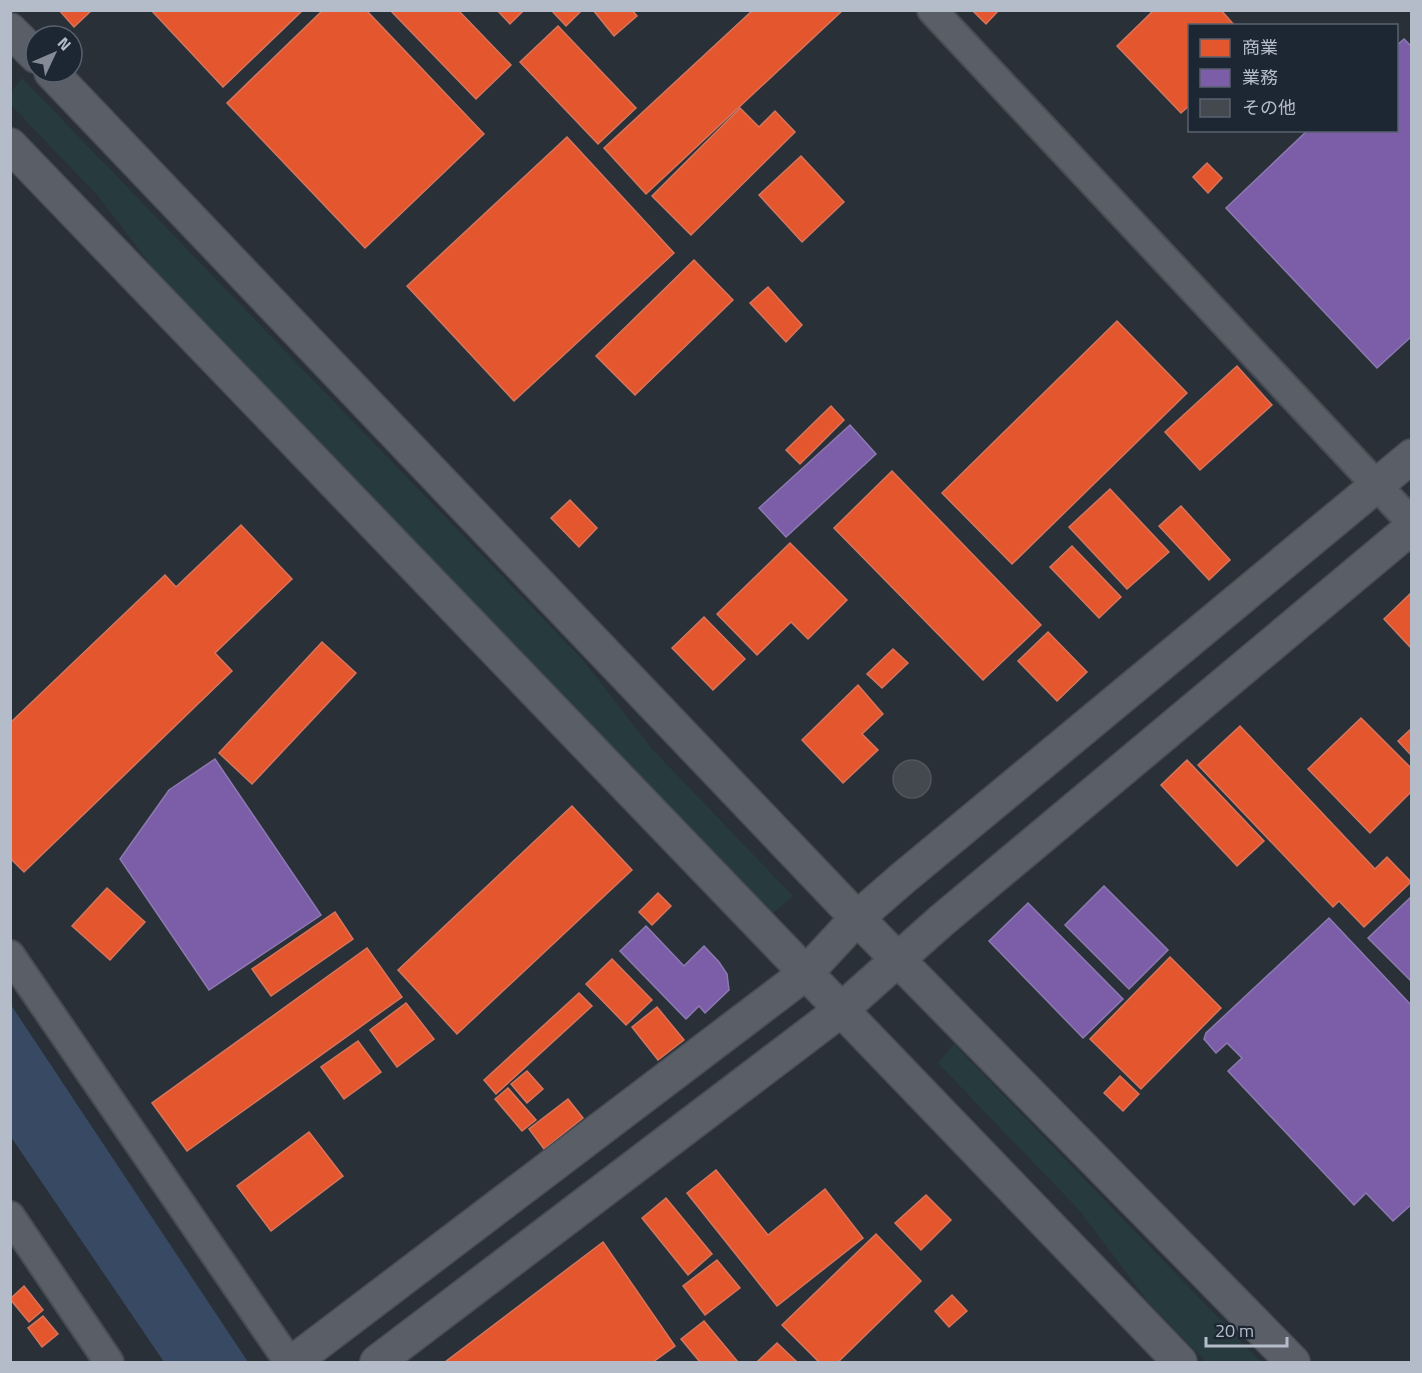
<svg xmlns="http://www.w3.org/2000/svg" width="1422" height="1373" font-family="'Titillium Web','Noto Sans JP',sans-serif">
  <rect width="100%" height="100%" fill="#2a3038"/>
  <g fill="#273a3e">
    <polygon points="22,78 582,659 653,750 793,896 772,914 158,275 99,197 11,105 11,92"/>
    <polygon points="954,1044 1261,1362 1206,1362 1149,1303 1080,1211 938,1063"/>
  </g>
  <polygon fill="#384963" points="10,1005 11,1005 248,1362 164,1362 11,1137"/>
  <g fill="#e4572e" stroke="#d6755c" stroke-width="1.5">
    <polygon points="59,10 92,10 74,27"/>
    <polygon points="151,10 303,10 223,87"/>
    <polygon points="323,10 366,10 484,134 365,248 227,103"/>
    <polygon points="390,10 458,10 511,65 476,99"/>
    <polygon points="497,10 524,10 510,24"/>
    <polygon points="551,10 579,10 580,12 566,26"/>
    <polygon points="593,10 632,10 637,16 614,36"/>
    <polygon points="753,10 843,10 646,194 604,148"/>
    <polygon points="972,10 999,10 986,24"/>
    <polygon points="1154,10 1221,10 1235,26 1190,26 1190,105 1181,113 1117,46"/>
    <polygon points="558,26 636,108 598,144 520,62"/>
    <polygon points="740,108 759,127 775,111 795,132 691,235 652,196"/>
    <polygon points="567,137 674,253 514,401 407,286"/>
    <polygon points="801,156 844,202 802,242 759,195"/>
    <polygon points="1207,163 1222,178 1208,193 1193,177"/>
    <polygon points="694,260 733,300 635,395 596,356"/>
    <polygon points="768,287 802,325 786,342 750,303"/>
    <polygon points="1117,321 1187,393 1012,564 942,493"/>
    <polygon points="1237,366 1272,405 1200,470 1165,432"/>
    <polygon points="831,406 844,420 800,464 786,450"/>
    <polygon points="892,471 1041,625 983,680 834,528"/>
    <polygon points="1110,489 1169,552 1127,589 1069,527"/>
    <polygon points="570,500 597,528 579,547 551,518"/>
    <polygon points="1181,506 1230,560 1209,580 1159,526"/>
    <polygon points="241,525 292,579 215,653 232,671 24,872 10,858 10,723 165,575 176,587"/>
    <polygon points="790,543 847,600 808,639 791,622 757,655 717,614"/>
    <polygon points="1072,546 1121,597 1099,618 1050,567"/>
    <polygon points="1412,592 1412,649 1384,619"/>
    <polygon points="704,617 745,659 713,690 672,648"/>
    <polygon points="1048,632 1087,672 1057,701 1018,661"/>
    <polygon points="322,642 356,673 252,784 219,753"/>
    <polygon points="893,649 908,663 882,688 867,674"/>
    <polygon points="858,685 883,714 862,734 878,750 843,783 802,740"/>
    <polygon points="1361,718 1412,769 1412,791 1370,833 1308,769"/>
    <polygon points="1240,726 1375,869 1387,857 1411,882 1364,927 1339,901 1333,907 1198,765"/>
    <polygon points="1412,728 1412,752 1410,754 1398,741"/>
    <polygon points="1187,760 1264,841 1237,866 1161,785"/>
    <polygon points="572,806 632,870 457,1034 398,970"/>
    <polygon points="107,888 145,922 110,960 72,926"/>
    <polygon points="658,893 671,906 652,925 639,912"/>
    <polygon points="335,912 353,939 271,996 252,969"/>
    <polygon points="367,948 402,997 187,1151 152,1103"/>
    <polygon points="1170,957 1221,1008 1141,1089 1090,1039"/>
    <polygon points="612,959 652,1000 626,1025 586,984"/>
    <polygon points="579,993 592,1006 496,1094 484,1080"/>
    <polygon points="406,1003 434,1039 397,1067 370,1030"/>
    <polygon points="657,1007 684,1040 658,1060 632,1027"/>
    <polygon points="358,1041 381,1072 344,1099 321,1067"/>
    <polygon points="527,1071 543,1089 527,1103 511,1084"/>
    <polygon points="1120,1076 1139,1094 1123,1111 1104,1093"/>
    <polygon points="508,1088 536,1120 522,1131 495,1099"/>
    <polygon points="568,1099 583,1118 544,1149 529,1129"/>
    <polygon points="309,1132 343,1176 271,1231 237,1186"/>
    <polygon points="716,1170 768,1235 825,1189 863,1238 777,1306 687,1193"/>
    <polygon points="926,1195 951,1220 921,1250 895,1223"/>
    <polygon points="666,1198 712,1254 688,1275 642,1218"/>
    <polygon points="876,1234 921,1281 838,1362 819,1362 782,1325"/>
    <polygon points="603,1242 675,1346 653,1362 445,1362"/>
    <polygon points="717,1260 740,1288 705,1315 683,1286"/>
    <polygon points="24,1286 43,1310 29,1322 10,1299"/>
    <polygon points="952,1295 967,1311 949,1327 935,1311"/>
    <polygon points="43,1316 58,1334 42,1347 28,1328"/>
    <polygon points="704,1321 738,1362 700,1362 681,1339"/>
    <polygon points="777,1343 797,1362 757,1362"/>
  </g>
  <g fill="#7b5ea7" stroke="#8c7ab1" stroke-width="1.5">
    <polygon points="1404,39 1412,47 1412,336 1377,368 1226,208 1308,130 1396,130 1396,46"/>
    <polygon points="850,425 876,454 786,537 759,508"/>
    <polygon points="215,759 321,915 209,990 120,859 169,790"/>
    <polygon points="1104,886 1168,950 1129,989 1065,925"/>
    <polygon points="1412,896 1412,982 1368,938"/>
    <polygon points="1028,903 1123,999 1083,1038 989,941"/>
    <polygon points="1329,918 1412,1006 1412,1204 1393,1221 1366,1193 1354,1205 1228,1071 1242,1058 1227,1043 1216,1053 1204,1039 1206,1033"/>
    <polygon points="646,926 684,966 704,946 719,962 727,974 729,990 705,1013 699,1006 686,1019 620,951"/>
  </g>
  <circle fill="#444950" stroke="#52575f" stroke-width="1.5" cx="912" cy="779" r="19"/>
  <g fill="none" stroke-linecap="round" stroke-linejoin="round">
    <defs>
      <g id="minor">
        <polyline points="932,10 1412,523"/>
        <polyline points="10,955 289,1362"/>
        <polyline points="10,1216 109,1362"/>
      </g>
      <g id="tertiary">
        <polyline points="10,30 36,56"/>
        <polyline points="51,72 857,918 1293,1362"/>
        <polyline points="10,145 1180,1362"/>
        <polyline points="293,1362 806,973 857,918 903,878 1412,456"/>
        <polyline points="377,1362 841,1010 941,921 1412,527"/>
      </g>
    </defs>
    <use href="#minor" stroke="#484c53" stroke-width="32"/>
    <use href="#tertiary" stroke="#484c53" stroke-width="36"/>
    <use href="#minor" stroke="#5a5e66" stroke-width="28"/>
    <use href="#tertiary" stroke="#5a5e66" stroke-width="33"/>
  </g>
  <rect width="1422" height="1373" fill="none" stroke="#b4bcc9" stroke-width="24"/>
  <rect x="1188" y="24" width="210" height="108" fill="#1d2633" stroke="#59626f" stroke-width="1.5"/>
  <rect x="1200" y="39" width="30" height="18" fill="#e4572e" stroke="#59626f" stroke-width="1.5"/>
  <text x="1242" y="54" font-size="18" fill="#b4bcc9">商業</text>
  <rect x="1200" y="69" width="30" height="18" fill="#7b5ea7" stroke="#59626f" stroke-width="1.5"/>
  <text x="1242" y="84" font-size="18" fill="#b4bcc9">業務</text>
  <rect x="1200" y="99" width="30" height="18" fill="#444950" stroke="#59626f" stroke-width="1.5"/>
  <text x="1242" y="114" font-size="18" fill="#b4bcc9">その他</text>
  <g transform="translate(54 54) rotate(46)"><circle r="28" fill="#1d2633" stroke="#59626f" stroke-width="1.5"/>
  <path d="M0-4.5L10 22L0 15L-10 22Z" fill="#848b96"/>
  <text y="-9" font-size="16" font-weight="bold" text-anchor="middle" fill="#b4bcc9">N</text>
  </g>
  <path d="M1206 1337v9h81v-9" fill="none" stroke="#b4bcc9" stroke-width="3"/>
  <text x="1215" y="1337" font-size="18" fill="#b4bcc9" stroke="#1d2633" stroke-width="4.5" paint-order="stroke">20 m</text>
</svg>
